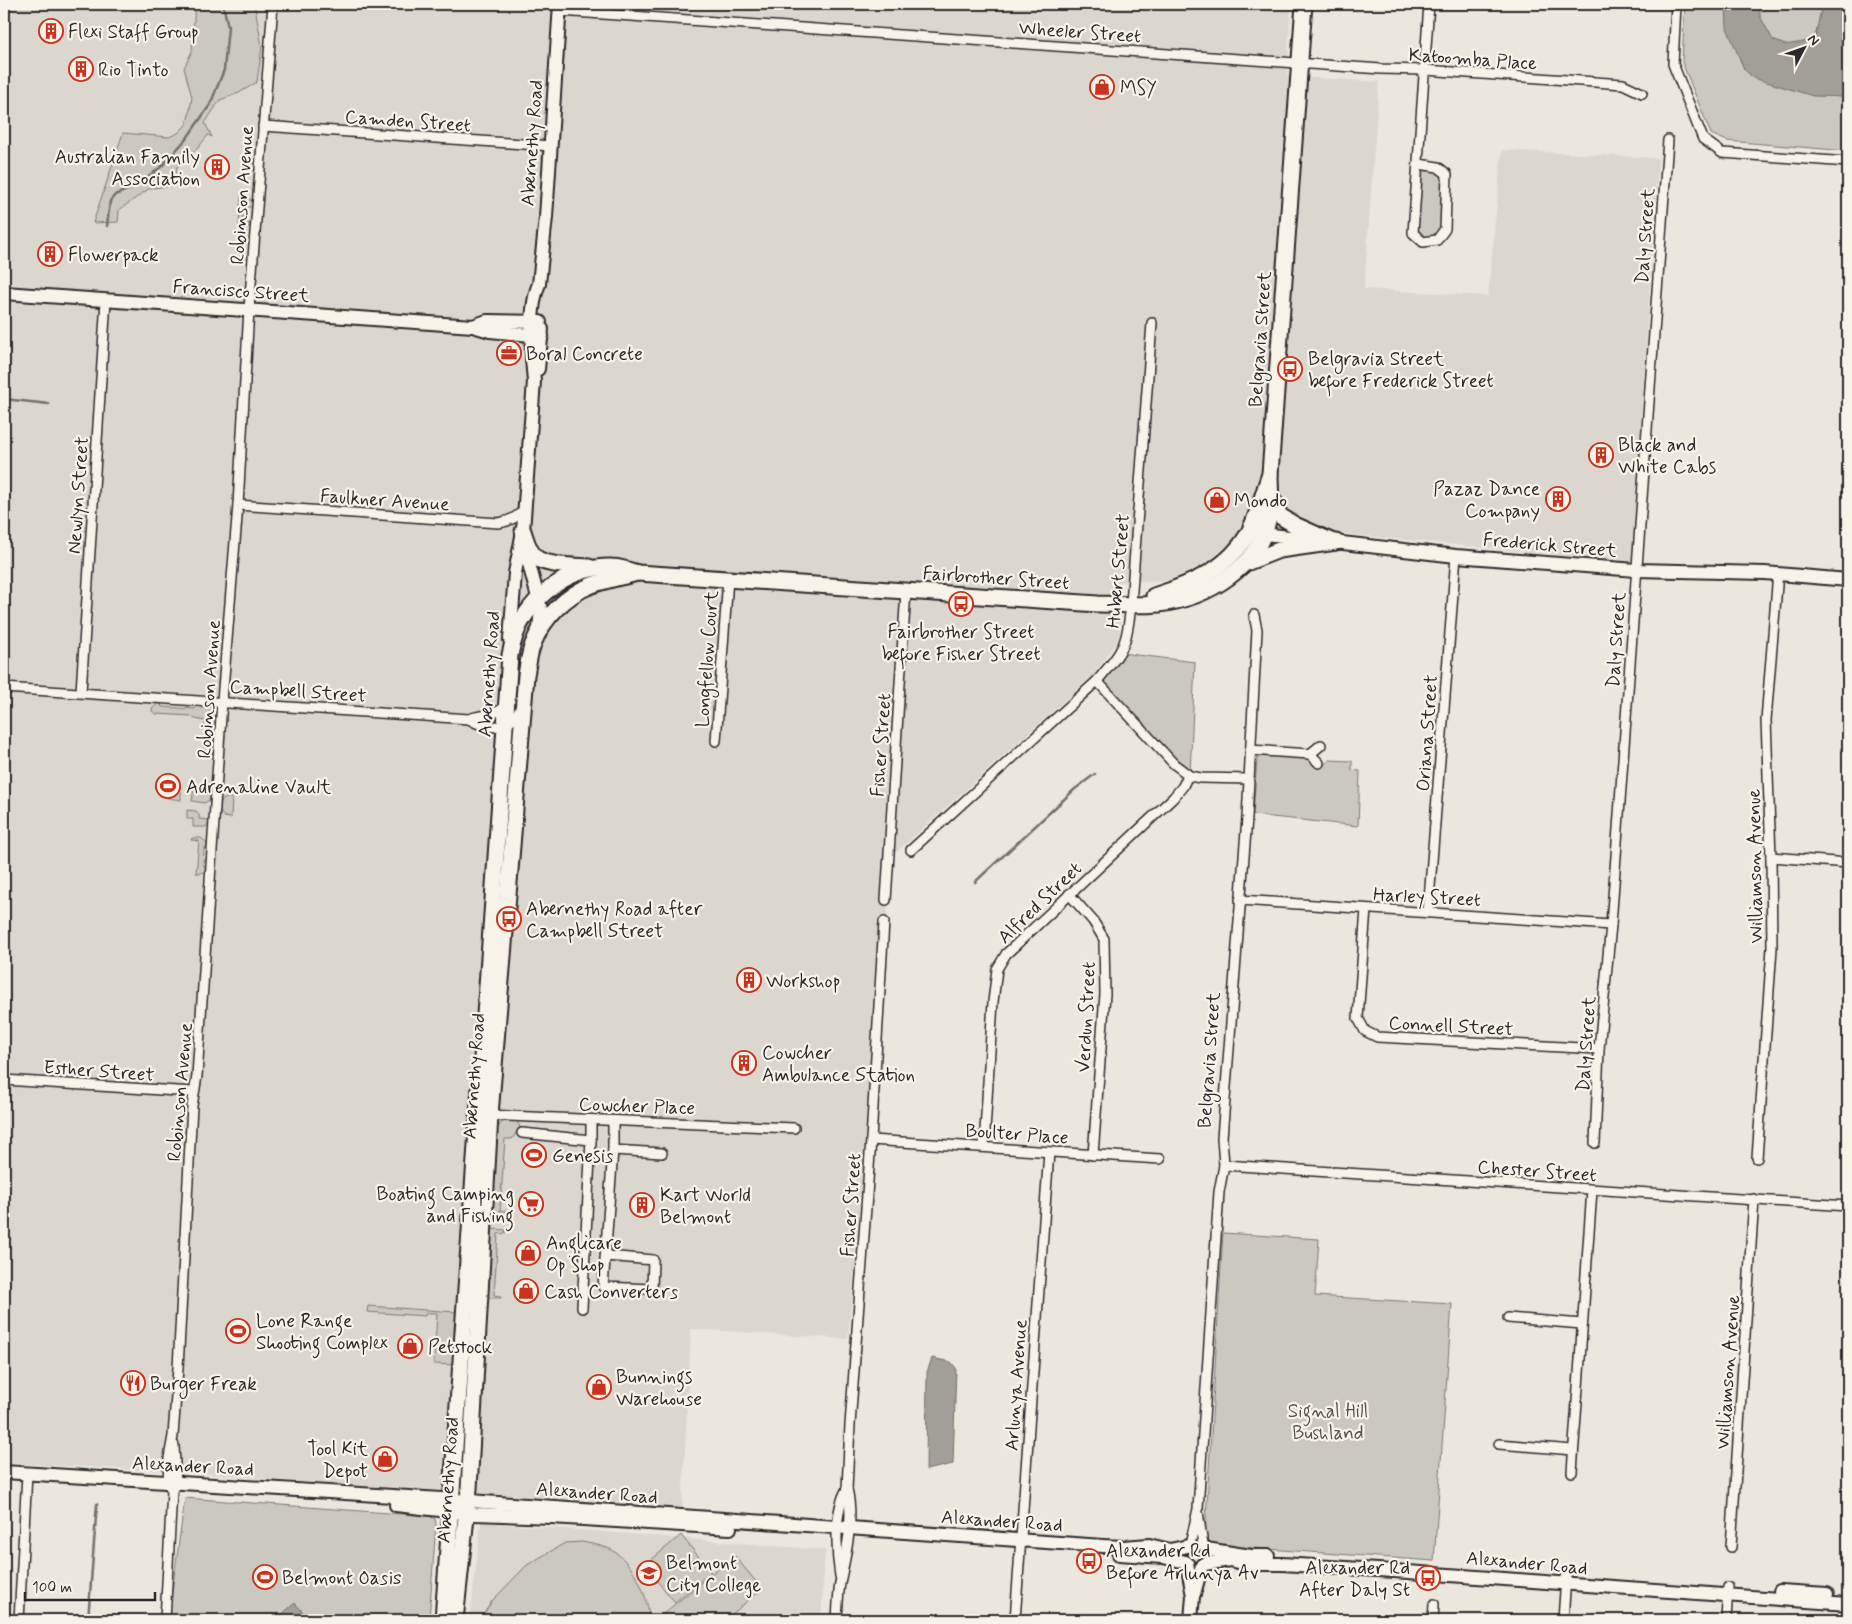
<svg xmlns="http://www.w3.org/2000/svg" width="1852" height="1624" font-family="Mynerve,sans-serif">
  <rect width="100%" height="100%" fill="#ebe7dd"/>
  <filter id="ink" filterUnits="userSpaceOnUse"><feTurbulence type="fractalNoise" baseFrequency=".02" numOctaves="2"/><feDisplacementMap in="SourceGraphic" scale="10" xChannelSelector="R" yChannelSelector="G"/><feConvolveMatrix kernelMatrix="1 2 1 2 8 2 1 2 1" color-interpolation-filters="sRGB"/></filter>
  <g filter="url(#ink)">
    <g fill="#dbd7ce" fill-rule="evenodd">
      <path d="M4,4H1291L1287,76L1379,82L1364,289L1488,296L1502,150L1658,158L1632,562L1241,524L1233,541L1205,564L1170,580L1119,582L1120,638L1093,675L893,855L848,1339L691,1329L682,1509L313,1483L192,1472L4,1463ZM592,1136L596,1137L581,1292Z"/>
      <polygon points="481,1522 825,1550 821,1620 470,1620"/>
    </g>
    <g fill="#cbc8bf" stroke="#7b7a75">
      <polygon points="195,4 252,4 255,7 262,47 257,82 239,93 220,100 205,123 212,137 208,135 198,148 177,167 174,186 150,188 119,210 118,222 93,223 123,133 169,137 178,133 186,125 189,115 192,97 184,68 192,51"/>
      <polygon points="1685,4 1848,4 1848,151 1727,141 1711,134 1682,62"/>
      <polygon points="1419,165 1447,174 1445,229 1437,240 1424,240 1416,232"/>
      <polygon points="241,197 250,199 253,203 253,207 244,207 242,223 250,224 249,227 239,225"/>
      <polygon points="1121,653 1195,662 1190,776 1097,681"/>
      <polygon points="158,703 161,704 162,707 195,709 197,706 209,710 216,720 212,753 208,756 203,756 205,721 195,719 191,716 156,714 152,711 152,709"/>
      <polygon points="1264,754 1307,758 1318,769 1330,760 1352,761 1352,770 1360,771 1358,826 1253,815 1257,759"/>
      <polygon points="205,782 211,784 210,800 204,803 192,801 194,788 204,788"/>
      <polygon points="166,787 181,788 181,800 167,798"/>
      <polygon points="226,798 232,798 231,818 224,817 220,812 221,801"/>
      <polygon points="187,810 196,811 199,815 199,819 208,820 209,825 205,827 193,827 193,819 187,819"/>
      <polygon points="192,838 201,838 207,843 207,847 204,848 203,865 205,866 205,870 202,873 196,873 199,841 191,840"/>
      <polygon points="507,1120 517,1121 520,1127 512,1139 505,1139 500,1211 507,1211 506,1218 492,1217 495,1132 501,1123"/>
      <polygon points="491,1229 506,1230 505,1233 498,1234 494,1295 500,1296 501,1298 487,1298"/>
      <polygon points="1223,1233 1319,1239 1315,1296 1452,1304 1434,1561 1212,1545 1205,1536"/>
      <polygon points="368,1306 457,1312 454,1365 434,1364 437,1313 426,1313 425,1316 367,1312"/>
      <polygon points="185,1498 429,1516 435,1519 436,1525 429,1620 168,1620"/>
      <polygon points="681,1535 711,1572 675,1602 644,1566"/>
      <path d="M582,1542C592,1544 607,1546 615,1552C635,1566 649,1597 649,1620H480L492,1601L527,1565L565,1543Z"/>
      <polygon points="734,1555 762,1589 725,1620 666,1620 662,1615"/>
    </g>
    <g fill="#a29f98" stroke="#72716c">
      <path d="M1726,4H1760V16L1773,40L1785,45L1803,42L1814,39C1818,29 1818,20 1821,10L1818,4H1848V97L1813,96L1753,78L1744,69L1727,28Z"/>
      <polygon points="932,1358 951,1362 956,1368 953,1464 926,1470 927,1372"/>
      <polygon points="295,1603 306,1616 301,1620 275,1620"/>
    </g>
    <g fill="none" stroke-linecap="round" stroke-linejoin="round">
      <g stroke="#72716c" stroke-width="2.5">
        <polyline points="107,226 110,201 115,195 137,186 162,166 187,138 210,105 224,70 228,27 223,4"/>
        <polyline points="4,399 49,404"/>
        <polyline points="975,882 1075,789 1095,774"/>
        <polyline points="88,1620 97,1504"/>
      </g>
      <defs>
        <g id="street">
          <polyline points="1676,4 1673,64 1703,139 1722,153 1848,162"/>
          <polyline points="560,11 1381,69 1425,70 1623,84 1642,93"/>
          <polyline points="263,126 551,146"/>
          <polyline points="1419,164 1438,167 1447,174 1445,229 1437,240 1423,242 1413,233 1429,4"/>
          <path d="M238,505L498,523C510,521 516,518 525,509"/>
          <polyline points="1097,681 1174,764 1190,776 1201,778 1249,779"/>
          <path d="M4,688L469,719C482,714 495,716 506,706"/>
          <polyline points="81,692 106,300"/>
          <path d="M469,719C483,728 502,731 514,717C517,714 519,710 521,707"/>
          <polyline points="716,741 728,579"/>
          <polyline points="1250,750 1310,754 1321,745"/>
          <polyline points="1310,754 1319,763"/>
          <path d="M911,850L1097,681C1124,649 1127,646 1131,604L1152,323"/>
          <polyline points="1771,857 1848,863"/>
          <polyline points="1069,894 1093,921 1104,939 1105,994 1093,1155"/>
          <polyline points="886,900 906,591"/>
          <polyline points="1240,900 1611,925"/>
          <polyline points="1366,909 1358,1018 1365,1031 1377,1037 1599,1049"/>
          <polyline points="1428,912 1456,556"/>
          <polyline points="4,1080 193,1092"/>
          <polyline points="485,1115 794,1128"/>
          <polyline points="613,1121 613,1150 662,1153"/>
          <polyline points="522,1133 591,1140 582,1308"/>
          <polyline points="591,1140 591,1120"/>
          <polyline points="871,1140 1160,1159"/>
          <polyline points="1595,1143 1599,1049 1611,925 1668,140"/>
          <polyline points="984,1147 993,1002 997,969 1006,954 1173,798 1183,786 1188,775"/>
          <polyline points="1757,1158 1772,948 1771,857 1766,720 1778,573"/>
          <polyline points="1224,1165 1848,1206"/>
          <polyline points="606,1256 653,1260 652,1289 603,1287 613,1150"/>
          <polyline points="1508,1318 1582,1324"/>
          <polyline points="1499,1444 1573,1450"/>
          <polyline points="174,1445 176,1484 174,1487"/>
          <polyline points="1572,1472 1592,1190"/>
          <polyline points="1198,1512 1203,1545"/>
          <polyline points="1190,1545 1198,1509 1219,1192 1224,1165 1222,1138 1247,818 1257,630 1254,615"/>
          <polyline points="1731,1547 1754,1199"/>
          <path d="M840,1576C836,1552 834,1510 847,1489"/>
          <polyline points="19,1620 27,1474"/>
          <polyline points="165,1620 172,1491 168,1483 169,1458 173,1436 178,1368 192,1106 197,1076 222,701 238,505 249,309 273,4"/>
          <path d="M837,1620C838,1606 838,1591 841,1578C847,1550 854,1517 847,1489L850,1425L871,1140L884,922"/>
          <polyline points="1015,1620 1049,1152"/>
          <polyline points="1433,1620 1434,1604"/>
          <polyline points="1563,1620 1566,1577"/>
          <polyline points="1726,1620 1728,1587"/>
        </g>
        <g id="secondary">
          <polyline points="4,293 473,326 490,331 542,336"/>
          <polyline points="473,326 487,321 540,322"/>
          <polyline points="538,369 542,329"/>
          <polyline points="1255,533 1456,556 1636,570 1765,573 1848,580"/>
          <polyline points="524,545 541,609 539,629"/>
          <path d="M510,640L515,573L523,531L534,381C531,357 529,306 539,284L546,217L560,4"/>
          <polyline points="4,1472 441,1499 1103,1546 1123,1547 1149,1545 1170,1550 1188,1546"/>
          <polyline points="396,1505 475,1514 551,1517 730,1528"/>
          <polyline points="1206,1549 1251,1556 1268,1556"/>
          <polyline points="1119,1554 1163,1557 1186,1562"/>
          <polyline points="1187,1563 1193,1596 1191,1620"/>
          <polyline points="1204,1564 1230,1560 1245,1564 1282,1564 1394,1571 1848,1604"/>
          <polyline points="1780,1591 1827,1594"/>
          <polyline points="1194,1594 1202,1565"/>
        </g>
        <g id="primary">
          <polyline points="1272,497 1280,516 1295,525 1331,541"/>
          <path d="M523,531C526,540 529,554 538,559C549,566 576,566 589,567"/>
          <polyline points="1246,563 1279,550 1336,542"/>
          <path d="M1154,596C1191,584 1229,569 1249,532C1258,515 1263,493 1270,474L1304,4"/>
          <path d="M443,1620C468,1299 485,977 510,655C512,645 515,635 519,626C536,592 573,566 612,567C620,567 630,571 638,573L1098,604C1118,604 1139,606 1159,604C1208,598 1260,567 1269,516C1272,502 1270,487 1270,474"/>
          <path d="M455,1620L469,1489L490,1115L526,675C528,665 529,654 533,644C543,618 566,595 592,585C606,580 622,577 637,573"/>
        </g>
      </defs>
      <use href="#street" stroke="#2b2b2b" stroke-width="12"/>
      <use href="#secondary" stroke="#2b2b2b" stroke-width="16"/>
      <use href="#primary" stroke="#2b2b2b" stroke-width="19"/>
      <use href="#street" stroke="#f7f3e8" stroke-width="9"/>
      <use href="#secondary" stroke="#f7f3e8" stroke-width="12"/>
      <use href="#primary" stroke="#f7f3e8" stroke-width="15"/>
    </g>
  </g>
  <defs>
    <symbol id="building-ring" viewBox="-11 -11 22 22"><circle r="9.5" fill="#f7f3e8" stroke="#c8321e" stroke-width="1.5"/><path d="M-4-6H4V6H1V3H-1V6H-4ZM-2.5-4.3h1.7v1.8h-1.7ZM.8-4.3h1.7v1.8H.8ZM-2.5-1h1.7V.8h-1.7ZM.8-1h1.7V.8H.8Z" fill="#c8321e"/></symbol>
    <symbol id="shop-ring" viewBox="-11 -11 22 22"><circle r="9.5" fill="#f7f3e8" stroke="#c8321e" stroke-width="1.5"/><path d="M-5-2.5h2.3a2.7 3.5 0 0 1 5.4 0H5L5.5 6h-11ZM-1.5-2.5h3a1.5 2.3 0 0 0-3 0Z" fill="#c8321e"/></symbol>
    <symbol id="office-ring" viewBox="-11 -11 22 22"><circle r="9.5" fill="#f7f3e8" stroke="#c8321e" stroke-width="1.5"/><path d="M-6-3h4V-5.5h4V-3h4V5H-6ZM-1-4.5V-3h2v-1.5ZM-6 0V1H6V0Z" fill="#c8321e"/></symbol>
    <symbol id="bus-ring" viewBox="-11 -11 22 22"><circle r="9.5" fill="#f7f3e8" stroke="#c8321e" stroke-width="1.5"/><path d="M-5-6H5V4H4V6H2V4H-2V6H-4V4H-5ZM-3.5-4V0h7V-4ZM-3.5 1.2v1.5H-2V1.2ZM2 1.2v1.5H3.5V1.2Z" fill="#c8321e"/></symbol>
    <symbol id="stadium-ring" viewBox="-11 -11 22 22"><circle r="9.5" fill="#f7f3e8" stroke="#c8321e" stroke-width="1.5"/><path d="M0-5a6.5 5 0 1 0 0 10a6.5 5 0 1 0 0-10ZM-3.5-1.8h7v3.6h-7Z" fill="#c8321e"/></symbol>
    <symbol id="supermarket-ring" viewBox="-11 -11 22 22"><circle r="9.5" fill="#f7f3e8" stroke="#c8321e" stroke-width="1.5"/><path d="M-6-5.5h2.5l.6 2H6L4.5 2H-2.5L-4.4-4H-6ZM-1.5 3.2a1.3 1.3 0 1 0 .1 0ZM3 3.2a1.3 1.3 0 1 0 .1 0Z" fill="#c8321e"/></symbol>
    <symbol id="restaurant-ring" viewBox="-11 -11 22 22"><circle r="9.5" fill="#f7f3e8" stroke="#c8321e" stroke-width="1.5"/><path d="M-5-6h1v4h1v-4h1v4h1v-4h1v5L-1.5 .5V6h-2V.5L-5-1ZM5-6V6H3V1.5H1.5Q1.5-4 5-6Z" fill="#c8321e"/></symbol>
    <symbol id="school-ring" viewBox="-11 -11 22 22"><circle r="9.5" fill="#f7f3e8" stroke="#c8321e" stroke-width="1.5"/><path d="M0-5L7-2L0 1L-7-2ZM-4 1L0 2.5L4 1V4Q0 6-4 4Z" fill="#c8321e"/></symbol>
  </defs>
  <g fill-rule="evenodd">
    <use href="#building-ring" x="37" y="17" width="28" height="28"/>
    <use href="#building-ring" x="67" y="55" width="28" height="28"/>
    <use href="#shop-ring" x="1088" y="73" width="28" height="28"/>
    <use href="#building-ring" x="203" y="153" width="28" height="28"/>
    <use href="#building-ring" x="36" y="240" width="28" height="28"/>
    <use href="#office-ring" x="495" y="339" width="28" height="28"/>
    <use href="#bus-ring" x="1276" y="355" width="28" height="28"/>
    <use href="#building-ring" x="1587" y="441" width="28" height="28"/>
    <use href="#building-ring" x="1544" y="485" width="28" height="28"/>
    <use href="#shop-ring" x="1203" y="486" width="28" height="28"/>
    <use href="#bus-ring" x="947" y="590" width="28" height="28"/>
    <use href="#stadium-ring" x="154" y="772" width="28" height="28"/>
    <use href="#bus-ring" x="495" y="905" width="28" height="28"/>
    <use href="#building-ring" x="735" y="966" width="28" height="28"/>
    <use href="#building-ring" x="730" y="1049" width="28" height="28"/>
    <use href="#stadium-ring" x="520" y="1141" width="28" height="28"/>
    <use href="#supermarket-ring" x="517" y="1190" width="28" height="28"/>
    <use href="#building-ring" x="628" y="1191" width="28" height="28"/>
    <use href="#shop-ring" x="514" y="1239" width="28" height="28"/>
    <use href="#shop-ring" x="512" y="1277" width="28" height="28"/>
    <use href="#stadium-ring" x="224" y="1317" width="28" height="28"/>
    <use href="#shop-ring" x="396" y="1332" width="28" height="28"/>
    <use href="#restaurant-ring" x="119" y="1369" width="28" height="28"/>
    <use href="#shop-ring" x="585" y="1373" width="28" height="28"/>
    <use href="#shop-ring" x="371" y="1445" width="28" height="28"/>
    <use href="#bus-ring" x="1075" y="1547" width="28" height="28"/>
    <use href="#school-ring" x="635" y="1559" width="28" height="28"/>
    <use href="#stadium-ring" x="251" y="1563" width="28" height="28"/>
    <use href="#bus-ring" x="1414" y="1564" width="28" height="28"/>
  </g>
  <g text-anchor="middle" stroke-width="4.5" stroke-linejoin="round" paint-order="stroke">
    <g font-size="19" fill="#2b2b2b" stroke="#f7f3e8" text-anchor="start">
      <text x="68" y="38">Flexi Staff Group</text>
      <text x="98" y="76">Rio Tinto</text>
      <text x="1120" y="94">MSY</text>
      <text x="200" y="163" text-anchor="end">Australian Family<tspan x="200" dy="22">Association</tspan></text>
      <text x="68" y="261">Flowerpack</text>
      <text x="526" y="360">Boral Concrete</text>
      <text x="1308" y="365">Belgravia Street<tspan x="1308" dy="22">before Frederick Street</tspan></text>
      <text x="1618" y="451">Black and<tspan x="1618" dy="22">White Cabs</tspan></text>
      <text x="1540" y="495" text-anchor="end">Pazaz Dance<tspan x="1540" dy="22">Company</tspan></text>
      <text x="1234" y="507">Mondo</text>
      <text x="961" y="638" text-anchor="middle">Fairbrother Street<tspan x="961" dy="22">before Fisher Street</tspan></text>
      <text x="186" y="793">Adrenaline Vault</text>
      <text x="526" y="915">Abernethy Road after<tspan x="526" dy="22">Campbell Street</tspan></text>
      <text x="766" y="987">Workshop</text>
      <text x="762" y="1059">Cowcher<tspan x="762" dy="22">Ambulance Station</tspan></text>
      <text x="552" y="1162">Genesis</text>
      <text x="514" y="1200" text-anchor="end">Boating Camping<tspan x="514" dy="22">and Fishing</tspan></text>
      <text x="660" y="1201">Kart World<tspan x="660" dy="22">Belmont</tspan></text>
      <text x="546" y="1249">Anglicare<tspan x="546" dy="22">Op Shop</tspan></text>
      <text x="544" y="1298">Cash Converters</text>
      <text x="256" y="1327">Lone Range<tspan x="256" dy="22">Shooting Complex</tspan></text>
      <text x="428" y="1353">Petstock</text>
      <text x="616" y="1383">Bunnings<tspan x="616" dy="22">Warehouse</tspan></text>
      <text x="150" y="1390">Burger Freak</text>
      <text x="368" y="1455" text-anchor="end">Tool Kit<tspan x="368" dy="22">Depot</tspan></text>
      <text x="1106" y="1557">Alexander Rd<tspan x="1106" dy="22">Before Arlunya Av</tspan></text>
      <text x="666" y="1569">Belmont<tspan x="666" dy="22">City College</tspan></text>
      <text x="1410" y="1574" text-anchor="end">Alexander Rd<tspan x="1410" dy="22">After Daly St</tspan></text>
      <text x="282" y="1584">Belmont Oasis</text>
    </g>
    <g font-size="19" fill="#2b2b2b" stroke="#f7f3e8">
      <text transform="translate(1080 31) rotate(4)" y="7">Wheeler Street</text>
      <text transform="translate(1473 58) rotate(4)" y="7">Katoomba Place</text>
      <text transform="translate(408 120) rotate(4)" y="7">Camden Street</text>
      <text transform="translate(531 143) rotate(-86)" y="7">Abernethy Road</text>
      <text transform="translate(241 195) rotate(-86)" y="7">Robinson Avenue</text>
      <text transform="translate(1644 236) rotate(-86)" y="7">Daly Street</text>
      <text transform="translate(241 290) rotate(4)" y="7">Francisco Street</text>
      <text transform="translate(1259 339) rotate(-86)" y="7">Belgravia Street</text>
      <text transform="translate(77 495) rotate(-86)" y="7">Newlyn Street</text>
      <text transform="translate(385 499) rotate(4)" y="7">Faulkner Avenue</text>
      <text transform="translate(1550 544) rotate(5)" y="7">Frederick Street</text>
      <text transform="translate(1117 571) rotate(-85)" y="7">Hubert Street</text>
      <text transform="translate(996 577) rotate(4)" y="7">Fairbrother Street</text>
      <text transform="translate(1615 640) rotate(-86)" y="7">Daly Street</text>
      <text transform="translate(706 659) rotate(-86)" y="7">Longfellow Court</text>
      <text transform="translate(488 674) rotate(-86)" y="7">Abernethy Road</text>
      <text transform="translate(208 689) rotate(-86)" y="7">Robinson Avenue</text>
      <text transform="translate(298 690) rotate(4)" y="7">Campbell Street</text>
      <text transform="translate(1426 733) rotate(-86)" y="7">Oriana Street</text>
      <text transform="translate(880 745) rotate(-86)" y="7">Fisher Street</text>
      <text transform="translate(1754 866) rotate(-91)" y="7">Williamson Avenue</text>
      <text transform="translate(1427 896) rotate(3)" y="7">Harley Street</text>
      <text transform="translate(1039 902) rotate(-44)" y="7">Alfred Street</text>
      <text transform="translate(1085 1017) rotate(-87)" y="7">Verdun Street</text>
      <text transform="translate(1451 1025) rotate(3)" y="7">Connell Street</text>
      <text transform="translate(1585 1044) rotate(-86)" y="7">Daly Street</text>
      <text transform="translate(1208 1060) rotate(-86)" y="7">Belgravia Street</text>
      <text transform="translate(99 1070) rotate(4)" y="7">Esther Street</text>
      <text transform="translate(473 1076) rotate(-86)" y="7">Abernethy Road</text>
      <text transform="translate(179 1092) rotate(-85)" y="7">Robinson Avenue</text>
      <text transform="translate(637 1105) rotate(2)" y="7">Cowcher Place</text>
      <text transform="translate(1017 1133) rotate(4)" y="7">Boulter Place</text>
      <text transform="translate(1537 1170) rotate(4)" y="7">Chester Street</text>
      <text transform="translate(850 1205) rotate(-86)" y="7">Fisher Street</text>
      <text transform="translate(1727 1372) rotate(-86)" y="7">Williamson Avenue</text>
      <text transform="translate(1015 1385) rotate(-86)" y="7">Arlunya Avenue</text>
      <text transform="translate(193 1465) rotate(3)" y="7">Alexander Road</text>
      <text transform="translate(447 1480) rotate(-86)" y="7">Abernethy Road</text>
      <text transform="translate(597 1492) rotate(4)" y="7">Alexander Road</text>
      <text transform="translate(1002 1520) rotate(4)" y="7">Alexander Road</text>
      <text transform="translate(1527 1562) rotate(5)" y="7">Alexander Road</text>
    </g>
    <g font-size="19" fill="#535250" stroke="#f7f3e8">
      <text x="1328" y="1417">Signal Hill<tspan x="1328" dy="22">Bushland</tspan></text>
    </g>
  </g>
  <rect width="1852" height="1624" fill="none" stroke="#f7f3e8" stroke-width="20"/>
  <rect x="10" y="10" width="1832" height="1604" fill="none" stroke="#2b2b2b" stroke-width="2" filter="url(#ink)"/>
  <g transform="translate(1804 48) rotate(49)" stroke="#f7f3e8" stroke-width="4" paint-order="stroke">
  <path d="M0-4L9 19L0 12L-9 19Z" fill="#2b2b2b"/>
  <text y="-8" font-size="14" font-weight="bold" text-anchor="middle" fill="#2b2b2b">N</text>
  </g>
  <path d="M25 1592v8h130v-8" fill="none" stroke="#2b2b2b" stroke-width="2.5"/>
  <text x="32" y="1592" font-size="15" fill="#2b2b2b" stroke="#f7f3e8" stroke-width="4" paint-order="stroke">100 m</text>
</svg>
